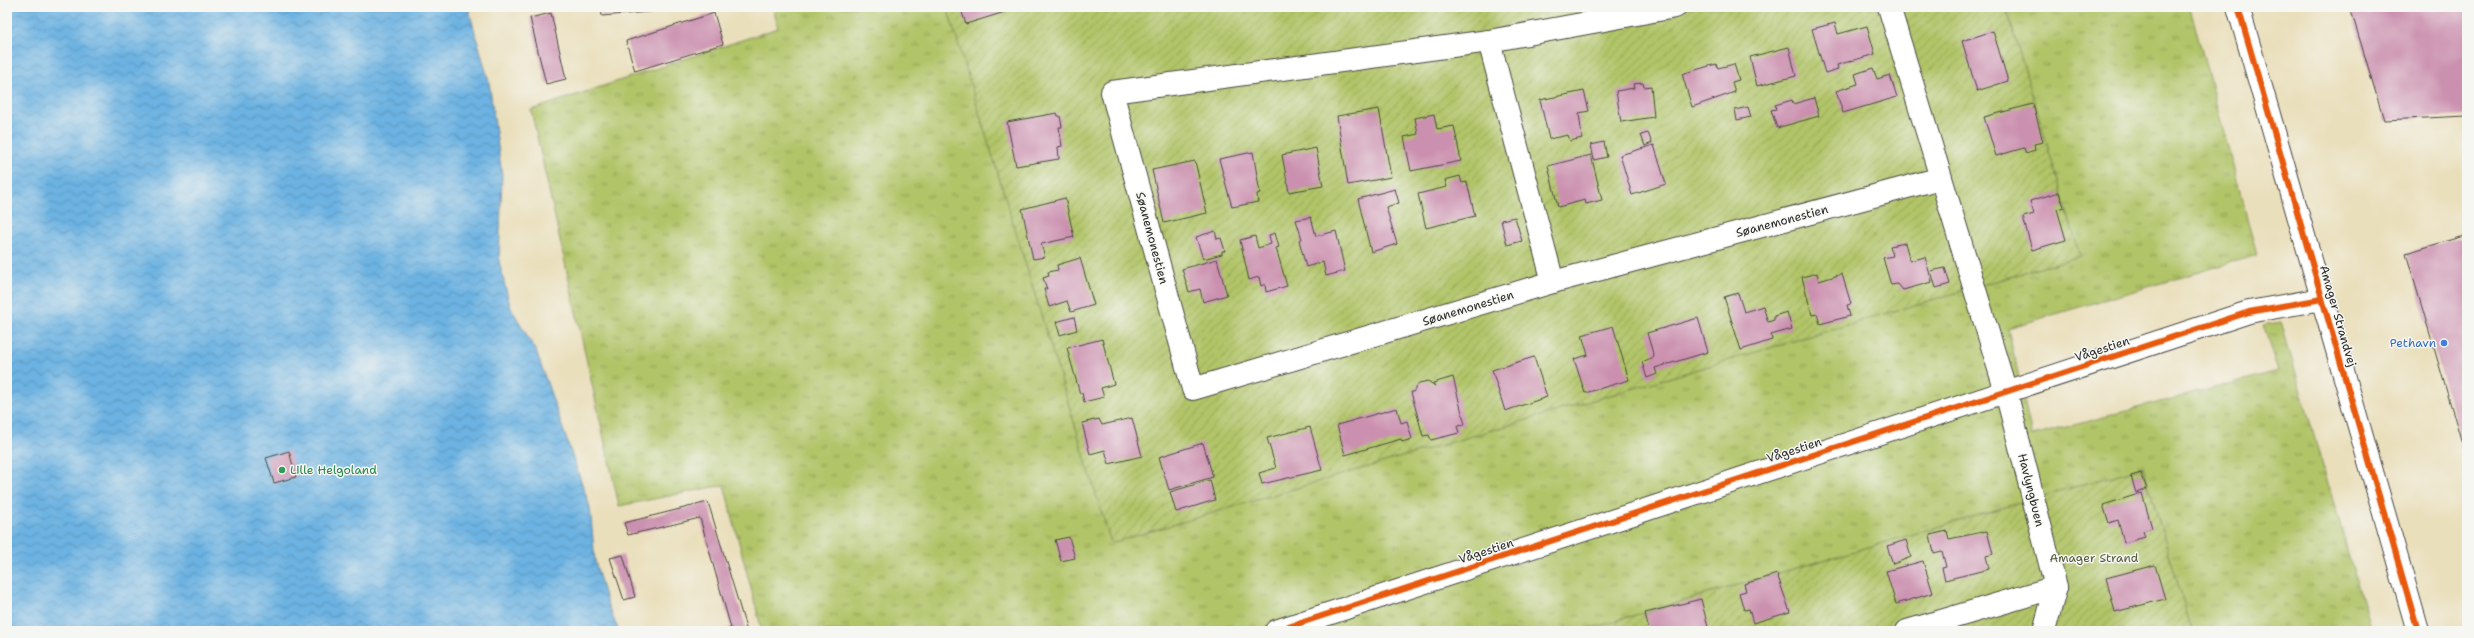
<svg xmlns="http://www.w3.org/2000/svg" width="2474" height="638" font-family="'Shantell Sans',sans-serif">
  <defs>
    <pattern id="park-tufts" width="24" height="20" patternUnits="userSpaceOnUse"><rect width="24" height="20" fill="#b1c467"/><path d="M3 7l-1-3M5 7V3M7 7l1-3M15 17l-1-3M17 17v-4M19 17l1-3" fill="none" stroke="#909f55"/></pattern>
    <pattern id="garden-furrows" width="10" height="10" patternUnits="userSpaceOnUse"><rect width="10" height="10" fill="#b1c467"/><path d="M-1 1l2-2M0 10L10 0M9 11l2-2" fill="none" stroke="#909f55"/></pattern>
    <pattern id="water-waves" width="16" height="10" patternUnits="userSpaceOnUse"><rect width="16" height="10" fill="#6cb2e2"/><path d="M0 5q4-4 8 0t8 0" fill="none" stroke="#5991b7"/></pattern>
  </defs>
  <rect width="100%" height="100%" fill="#f6f6f2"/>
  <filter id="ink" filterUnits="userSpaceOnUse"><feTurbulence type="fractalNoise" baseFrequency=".025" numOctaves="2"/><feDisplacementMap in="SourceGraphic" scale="8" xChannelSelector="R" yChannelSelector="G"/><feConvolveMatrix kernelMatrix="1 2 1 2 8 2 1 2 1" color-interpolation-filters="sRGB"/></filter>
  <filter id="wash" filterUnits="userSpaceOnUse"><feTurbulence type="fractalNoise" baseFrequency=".012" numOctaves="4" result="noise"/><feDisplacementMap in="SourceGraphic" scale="16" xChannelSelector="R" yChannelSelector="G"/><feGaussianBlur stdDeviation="0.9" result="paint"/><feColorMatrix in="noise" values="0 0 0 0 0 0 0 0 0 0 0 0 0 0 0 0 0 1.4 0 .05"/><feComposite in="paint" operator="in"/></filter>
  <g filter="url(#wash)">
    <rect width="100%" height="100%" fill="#eadfbb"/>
    <polygon fill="url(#park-tufts)" stroke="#6e7849" points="773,7 947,7 1111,543 2080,256 2006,7 2190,7 2257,255 2008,328 2032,436 2278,371 2263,325 2281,322 2371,631 2192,631 2143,467 1581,631 762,631 724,485 619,506 531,110 778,28"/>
    <g fill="url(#garden-furrows)" stroke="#6e7849">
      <polygon points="947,7 2006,7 2080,256 1111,543"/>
      <polygon points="2143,467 2192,631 1581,631"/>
    </g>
    <polygon fill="url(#water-waves)" stroke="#4c6e86" points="7,7 468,7 489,82 502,175 499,261 510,306 536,351 590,507 595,561 607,604 619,631 7,631"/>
    <g id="blocks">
      <g fill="#cb90af">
        <polygon points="601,7 694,7 694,8 602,16"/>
        <polygon points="960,7 1004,7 1005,12 966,24"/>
        <polygon points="2350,7 2467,7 2467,116 2384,120"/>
        <polygon points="551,13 566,79 546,84 530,18"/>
        <polygon points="714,13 723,44 635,71 626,41"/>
        <polygon points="1835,23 1838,34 1867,26 1875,54 1837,65 1838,69 1825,73 1812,29"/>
        <polygon points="1993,31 2008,81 1977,91 1962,41"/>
        <polygon points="1789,47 1796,76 1757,86 1750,57"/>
        <polygon points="1716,64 1718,68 1734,64 1739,80 1732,82 1735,92 1692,107 1682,74"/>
        <polygon points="1873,68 1877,79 1890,75 1897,97 1843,113 1836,91 1858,84 1855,74"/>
        <polygon points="1643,83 1644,87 1651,86 1654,117 1621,122 1616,91 1634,88 1633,84"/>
        <polygon points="1584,91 1589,111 1579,113 1582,138 1570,141 1568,135 1549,139 1540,100"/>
        <polygon points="1814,98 1819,116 1777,128 1771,110 1776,109 1775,105 1792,100 1793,104"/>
        <polygon points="2033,104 2043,142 2034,144 2035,150 2026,153 2024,148 1996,156 1984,117"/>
        <polygon points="1748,107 1751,117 1737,120 1735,110"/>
        <polygon points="1379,109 1391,177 1348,185 1337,116"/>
        <polygon points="1057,113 1058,116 1060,116 1062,127 1059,127 1062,146 1058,147 1059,159 1016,166 1007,122"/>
        <polygon points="1434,114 1437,129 1454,126 1461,161 1411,171 1404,137 1418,134 1415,118"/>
        <polygon points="1648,133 1652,143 1645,146 1641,135"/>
        <polygon points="1604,142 1607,157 1594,160 1591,145"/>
        <polygon points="1654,145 1666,184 1632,195 1620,155"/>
        <polygon points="1316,148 1323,186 1289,192 1282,155"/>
        <polygon points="1253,152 1260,193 1257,194 1258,202 1232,207 1219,159"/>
        <polygon points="1591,155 1602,200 1586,204 1585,200 1558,207 1548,166"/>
        <polygon points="1195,161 1207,213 1164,223 1152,170"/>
        <polygon points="1460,176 1462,183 1467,182 1475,216 1426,228 1418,194 1447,187 1445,180"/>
        <polygon points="1395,189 1399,203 1386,207 1397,244 1371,252 1358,199"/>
        <polygon points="2059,192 2064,207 2057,209 2066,240 2032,250 2023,217 2034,214 2030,201"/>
        <polygon points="1065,198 1074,237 1041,244 1045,257 1033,259 1022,209"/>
        <polygon points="1311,217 1316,236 1336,231 1345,271 1326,276 1323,262 1306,267 1299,240 1302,239 1296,220"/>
        <polygon points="1515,217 1522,241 1507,245 1501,220"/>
        <polygon points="1215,231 1217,239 1221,238 1225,251 1222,251 1222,254 1203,259 1196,237"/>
        <polygon points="1275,233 1279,247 1276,248 1287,286 1266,292 1265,284 1261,286 1259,277 1249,280 1240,240 1255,236 1258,248 1271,244 1269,235"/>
        <polygon points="2467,235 2467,460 2406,253"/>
        <polygon points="1905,243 1910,261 1925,257 1932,282 1903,290 1898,284 1891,285 1883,258 1893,256 1890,246"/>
        <polygon points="1080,258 1094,305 1071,312 1067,301 1049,307 1044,289 1047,289 1043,278 1049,276 1048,272 1058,270 1057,265"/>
        <polygon points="1217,259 1227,295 1203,302 1200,289 1189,292 1182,269"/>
        <polygon points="1945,268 1950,284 1936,288 1931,271"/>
        <polygon points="1817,273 1819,281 1842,274 1851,304 1847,305 1850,316 1820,324 1817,314 1812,315 1802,277"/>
        <polygon points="1738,293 1744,312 1763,306 1768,322 1774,320 1774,316 1787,312 1792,329 1771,335 1772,340 1741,350 1724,297"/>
        <polygon points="1074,317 1077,330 1060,335 1056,322"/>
        <polygon points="1698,318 1708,352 1655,368 1657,374 1647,378 1642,362 1654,357 1647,333"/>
        <polygon points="1613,326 1629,380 1585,393 1574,359 1588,355 1582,335"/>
        <polygon points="1102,339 1114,384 1101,388 1104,397 1084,402 1082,393 1080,394 1067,348"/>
        <polygon points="1534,357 1547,397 1505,411 1492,370"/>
        <polygon points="1453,377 1465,425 1457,426 1459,433 1431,440 1429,435 1423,436 1411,392 1413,392 1419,383 1428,381 1435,386 1433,383"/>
        <polygon points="1397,408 1401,423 1407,421 1412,439 1402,442 1401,439 1345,455 1337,425"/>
        <polygon points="1132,418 1142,456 1109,464 1105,450 1090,454 1082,423 1099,419 1102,425"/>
        <polygon points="1310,427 1322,470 1262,484 1259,473 1276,468 1267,438"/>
        <polygon points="1203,443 1213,477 1169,490 1159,457"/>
        <polygon points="289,451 296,477 274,483 266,458"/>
        <polygon points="2141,473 2147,489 2136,493 2131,476"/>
        <polygon points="1210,480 1215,500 1176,512 1170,492"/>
        <polygon points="2142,493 2152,528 2143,531 2145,537 2124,543 2118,520 2109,523 2103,505"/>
        <polygon points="708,502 747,631 722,631 731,628 700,518 628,535 624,523"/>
        <polygon points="1947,531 1949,539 1987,531 1993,554 1986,556 1989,569 1945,580 1942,568 1946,567 1942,551 1934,553 1930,535"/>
        <polygon points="1069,537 1075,558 1061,561 1055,540"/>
        <polygon points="1906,540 1911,557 1893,564 1887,546"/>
        <polygon points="623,555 635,597 624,600 610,558"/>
        <polygon points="1923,561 1933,593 1896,604 1886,571"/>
        <polygon points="2155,565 2165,599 2115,612 2106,578"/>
        <polygon points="1777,574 1790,612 1753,623 1749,609 1744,610 1739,593 1746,591 1744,584"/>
        <polygon points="1701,599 1709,631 1649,631 1645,613"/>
      </g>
    </g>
  </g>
  <g filter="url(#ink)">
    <use href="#blocks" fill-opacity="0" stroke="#484641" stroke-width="1"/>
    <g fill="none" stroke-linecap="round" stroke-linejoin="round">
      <defs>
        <g id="minor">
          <polyline points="1675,7 1489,41 1112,92 1193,389 1553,282 1941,178 1889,7"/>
          <polyline points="2238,7 2418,631"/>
          <polyline points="1489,41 1553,282"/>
          <polyline points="1941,178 2006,392 2056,587 2044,631"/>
          <polyline points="1276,631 2249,312 2322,299"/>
          <polyline points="1907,631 2056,587"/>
        </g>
      </defs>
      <use href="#minor" stroke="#484641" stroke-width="24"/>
      <use href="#minor" stroke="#fff" stroke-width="22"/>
      <defs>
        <g id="cycleway">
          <polyline points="2238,7 2418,631"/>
          <polyline points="1276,631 2249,312 2322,299"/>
        </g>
      </defs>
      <use href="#cycleway" stroke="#f6f6f2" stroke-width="8"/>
      <use href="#cycleway" stroke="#e8590c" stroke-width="6"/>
    </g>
  </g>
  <circle fill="#3f7fe0" stroke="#f6f6f2" stroke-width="1.5" cx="2444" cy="343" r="4"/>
  <circle fill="#2e9e5b" stroke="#f6f6f2" stroke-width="1.5" cx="282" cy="470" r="4"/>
  <g text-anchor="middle" stroke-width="3" stroke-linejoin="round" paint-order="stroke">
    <g font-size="12" fill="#2b2b2b" stroke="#f6f6f2">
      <text transform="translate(1782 221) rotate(-15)" y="4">Søanemonestien</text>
      <text transform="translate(1152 238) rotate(75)" y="4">Søanemonestien</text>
      <text transform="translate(1468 308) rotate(-17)" y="4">Søanemonestien</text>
      <text transform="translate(2338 316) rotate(74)" y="4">Amager Strandvej</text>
      <text transform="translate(2102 349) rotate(-18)" y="4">Vågestien</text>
      <text transform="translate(1794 450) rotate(-18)" y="4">Vågestien</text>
      <text transform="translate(2031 490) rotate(76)" y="4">Havlyngbuen</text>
      <text transform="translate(1486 551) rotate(-18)" y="4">Vågestien</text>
    </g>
    <g font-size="12" fill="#366cbe" stroke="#f6f6f2" text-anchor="end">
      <text x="2436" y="347">Pethavn</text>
    </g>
    <g font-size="12" fill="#27864d" stroke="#f6f6f2" text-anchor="start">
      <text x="290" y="474">Lille Helgoland</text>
    </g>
    <g font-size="12" fill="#53593d" stroke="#f6f6f2">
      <text x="2094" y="562">Amager Strand</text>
    </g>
  </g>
  <rect width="2474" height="638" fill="none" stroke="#f6f6f2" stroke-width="24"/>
</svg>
